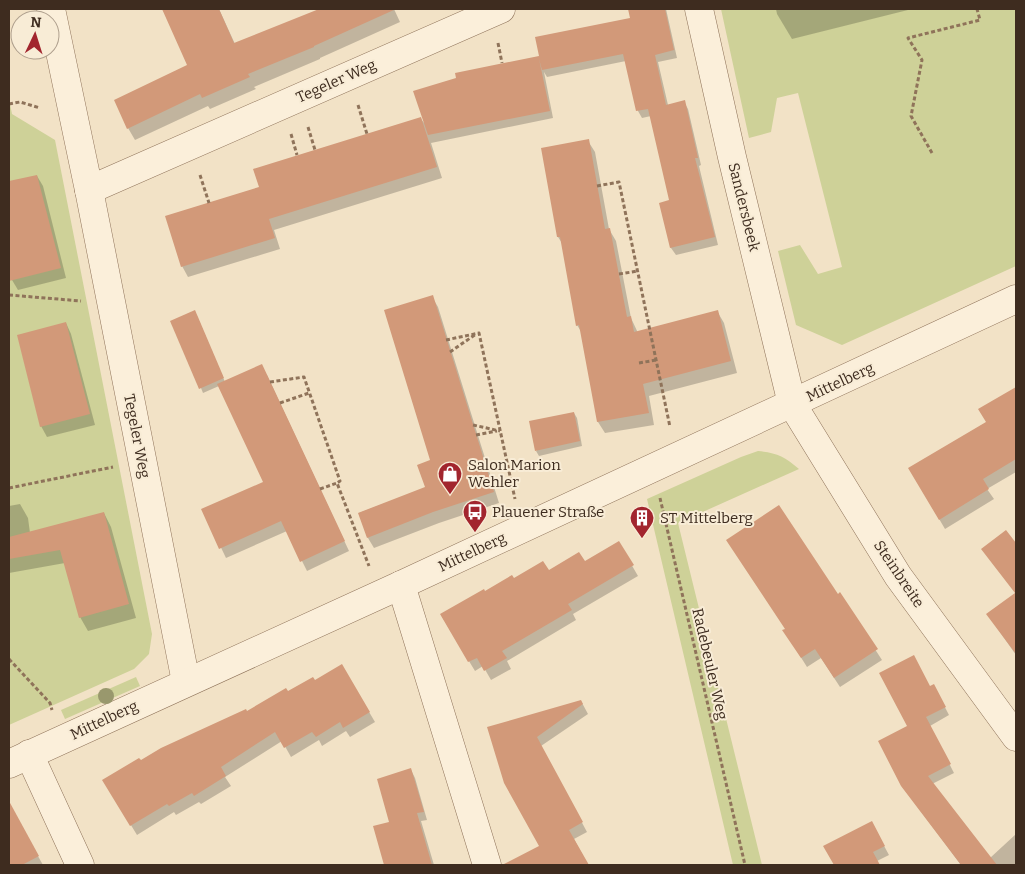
<svg xmlns="http://www.w3.org/2000/svg" width="1025" height="874" font-family="Bitter,serif">
  <rect width="100%" height="100%" fill="#f2e2c6"/>
  <g fill="#ced198">
    <polygon points="721,9 1016,9 1016,266 842,345 796,325 778,251 800,245 818,274 842,267 798,93 777,98 771,132 749,138"/>
    <polygon points="9,99 12,114 55,140 152,634 149,654 134,669 9,725"/>
    <path d="M758,451C777,453 784,456 799,469L678,523L762,865H733L647,499L741,457Z"/>
    <polygon points="136,677 140,686 65,719 61,710"/>
  </g>
  <g fill="#0003">
    <polygon points="163,9 219,9 235,44 322,9 394,9 400,22 320,58 320,59 254,87 256,89 210,109 208,106 135,140 128,128 189,65"/>
    <polygon points="629,9 666,9 677,58 658,62 668,105 684,102 688,109 701,165 699,166 718,245 676,255 671,248 661,204 670,201 651,116 642,118 638,111 626,61 547,77 544,72 553,118 431,143 442,178 274,230 280,249 188,277 182,266 260,188 421,119 425,124 540,57 631,19"/>
    <polygon points="776,9 912,9 792,39 777,14"/>
    <polygon points="588,141 595,152 609,229 616,241 631,318 638,333 717,311 724,323 737,373 649,396 654,425 605,433 598,422 582,333 577,325 562,243 558,237"/>
    <polygon points="37,176 43,186 66,278 18,290 12,280 9,265 9,183"/>
    <polygon points="432,297 438,307 499,503 439,523 374,548 368,538 359,513 426,488 432,461"/>
    <polygon points="197,316 225,382 267,375 349,551 307,571 287,531 226,558 203,510 265,483 219,386 203,393 201,388"/>
    <polygon points="66,323 71,334 95,425 47,437 41,426"/>
    <polygon points="1016,388 1016,472 987,489 994,499 945,529 910,469 987,422 980,410"/>
    <polygon points="574,413 577,418 582,446 539,456 536,451"/>
    <polygon points="20,504 28,518 30,533 104,513 111,527 136,618 88,631 80,617 65,563 9,573 9,506"/>
    <polygon points="619,543 638,576 573,614 576,620 507,661 511,669 491,680 483,666 475,671 441,615 514,580 584,563"/>
    <polygon points="839,594 882,660 840,687 821,658 807,667 790,640"/>
    <polygon points="1016,594 1016,655 988,615"/>
    <polygon points="342,666 375,722 350,737 346,731 322,746 319,740 291,757 282,741 225,777 231,786 201,804 199,802 176,815 174,812 137,835 104,781 141,762 315,682"/>
    <polygon points="930,687 938,694 949,715 930,726 954,773 932,784 990,858 1016,834 1016,865 961,865 902,786 909,727"/>
    <polygon points="581,701 588,714 541,746 587,832 574,839 588,865 536,865 529,852 540,847 489,728"/>
    <polygon points="411,770 415,778 427,820 421,821 434,865 385,865 374,827 390,823"/>
    <polygon points="15,815 43,865 9,865 9,819"/>
    <polygon points="876,831 889,855 877,861 879,865 835,865 825,846"/>
  </g>
  <g fill="#d29979">
    <polygon points="162,9 219,9 234,43 319,9 396,9 314,46 314,47 248,74 250,77 202,98 200,94 127,129 114,100 187,65"/>
    <polygon points="628,9 665,9 674,50 655,55 666,105 685,100 698,158 695,158 715,237 670,248 659,203 669,200 648,109 636,111 623,54 542,70 539,59 550,111 428,135 413,91 456,78 455,73 539,56 535,37 630,18"/>
    <polygon points="421,117 437,167 269,219 275,238 181,267 165,216 259,187 253,169"/>
    <polygon points="589,139 605,229 610,228 627,317 631,316 634,332 718,310 731,361 643,384 649,413 597,422 579,325 576,326 560,237 557,237 541,148"/>
    <polygon points="37,175 61,268 9,281 9,181"/>
    <polygon points="433,295 494,492 433,512 367,538 358,513 425,487 417,465 430,460 384,310"/>
    <polygon points="195,310 224,378 199,389 170,321"/>
    <polygon points="66,322 90,414 40,427 17,335"/>
    <polygon points="262,364 345,541 300,562 281,521 219,549 201,509 263,482 217,384"/>
    <polygon points="1016,387 1016,459 983,479 989,489 939,520 908,468 986,422 978,409"/>
    <polygon points="574,412 580,441 535,451 529,421"/>
    <polygon points="779,505 838,594 840,592 878,649 834,678 815,649 801,658 782,630 785,629 726,540"/>
    <polygon points="104,512 129,604 79,618 60,550 9,559 9,537"/>
    <polygon points="1006,530 1016,543 1016,654 986,614 1015,593 981,549"/>
    <polygon points="619,541 634,565 568,604 572,610 502,651 507,658 484,671 477,658 468,662 440,614 484,589 485,591 512,575 514,578 543,561 549,570 579,552 585,561"/>
    <polygon points="914,655 930,686 934,684 946,707 926,717 951,764 928,776 997,865 961,865 901,786 878,741 907,726 879,673"/>
    <polygon points="342,664 370,712 343,728 340,722 316,737 312,732 284,748 275,732 221,767 226,776 194,796 192,793 169,806 167,804 130,826 102,780 139,758 141,760 161,748 246,709 247,711 286,688 288,691 313,677 315,680"/>
    <polygon points="581,700 583,704 537,737 583,822 569,830 589,865 502,865 539,846 504,783 487,727"/>
    <polygon points="411,768 424,812 417,813 432,865 384,865 373,826 389,822 377,779"/>
    <polygon points="9,801 39,856 22,865 9,865"/>
    <polygon points="872,821 885,846 873,852 880,865 834,865 823,846"/>
  </g>
  <g fill="none" stroke-linecap="round" stroke-linejoin="round">
    <defs>
      <g id="minor">
        <polyline points="51,9 89,190"/>
        <polyline points="699,9 732,157 792,404 898,576 1016,737"/>
        <polyline points="401,585 487,865"/>
        <polyline points="186,682 89,190 501,9"/>
        <polyline points="29,754 80,865"/>
        <polyline points="9,764 401,585 1016,299"/>
      </g>
    </defs>
    <use href="#minor" stroke="#8f735a" stroke-width="29"/>
    <g stroke="#8f735a" stroke-width="3" stroke-dasharray="4 2.5" stroke-linecap="butt">
      <polyline points="498,43 502,63"/>
      <polyline points="9,104 20,102 40,108"/>
      <polyline points="358,105 367,134"/>
      <polyline points="308,127 315,150"/>
      <polyline points="291,134 297,155"/>
      <polyline points="932,153 911,116 922,60 908,38 980,20 977,9"/>
      <polyline points="200,175 209,203"/>
      <polyline points="597,186 619,182 670,427"/>
      <polyline points="619,274 638,271"/>
      <polyline points="9,295 81,301"/>
      <polyline points="446,340 479,333 515,499"/>
      <polyline points="450,352 476,334"/>
      <polyline points="639,363 656,360"/>
      <polyline points="270,382 304,377 340,481 337,483 369,566"/>
      <polyline points="280,403 309,393"/>
      <polyline points="473,425 500,431"/>
      <polyline points="476,435 497,431"/>
      <polyline points="9,488 113,467"/>
      <polyline points="320,489 337,483"/>
      <polyline points="660,498 745,865"/>
      <polyline points="9,659 50,703 52,710"/>
    </g>
    <use href="#minor" stroke="#fbefda" stroke-width="28"/>
  </g>
  <circle fill="#99986d" cx="106" cy="696" r="8"/>
  <defs>
    <symbol id="shop-pin" viewBox="-11 -11 22 30"><path d="M0 17L-7.5 6A9.5 9.5 0 1 1 7.5 6Z" fill="#a2252e" stroke="#f8ecd6"/><path d="M-5-2.5h2.3a2.7 3.5 0 0 1 5.4 0H5L5.5 6h-11ZM-1.5-2.5h3a1.5 2.3 0 0 0-3 0Z" fill="#fff"/></symbol>
    <symbol id="bus-pin" viewBox="-11 -11 22 30"><path d="M0 17L-7.5 6A9.5 9.5 0 1 1 7.5 6Z" fill="#a2252e" stroke="#f8ecd6"/><path d="M-5-6H5V4H4V6H2V4H-2V6H-4V4H-5ZM-3.5-4V0h7V-4ZM-3.5 1.2v1.5H-2V1.2ZM2 1.2v1.5H3.5V1.2Z" fill="#fff"/></symbol>
    <symbol id="building-pin" viewBox="-11 -11 22 30"><path d="M0 17L-7.5 6A9.5 9.5 0 1 1 7.5 6Z" fill="#a2252e" stroke="#f8ecd6"/><path d="M-4-6H4V6H1V3H-1V6H-4ZM-2.5-4.3h1.7v1.8h-1.7ZM.8-4.3h1.7v1.8H.8ZM-2.5-1h1.7V.8h-1.7ZM.8-1h1.7V.8H.8Z" fill="#fff"/></symbol>
  </defs>
  <g fill-rule="evenodd">
    <use href="#shop-pin" x="436" y="460" width="28" height="38"/>
    <use href="#bus-pin" x="461" y="498" width="28" height="38"/>
    <use href="#building-pin" x="628" y="504" width="28" height="38"/>
  </g>
  <g text-anchor="middle" stroke-width="4" stroke-linejoin="round" paint-order="stroke">
    <g font-size="15" fill="#3e2c1f" stroke="#f8ecd6">
      <text transform="translate(336 81) rotate(-24)" y="5">Tegeler Weg</text>
      <text transform="translate(744 207) rotate(76)" y="5">Sandersbeek</text>
      <text transform="translate(840 382) rotate(-25)" y="5">Mittelberg</text>
      <text transform="translate(137 436) rotate(79)" y="5">Tegeler Weg</text>
      <text transform="translate(472 552) rotate(-25)" y="5">Mittelberg</text>
      <text transform="translate(899 574) rotate(56)" y="5">Steinbreite</text>
      <text transform="translate(710 664) rotate(77)" y="5">Radebeuler Weg</text>
      <text transform="translate(104 720) rotate(-25)" y="5">Mittelberg</text>
    </g>
    <g font-size="15" fill="#3e2c1f" stroke="#f8ecd6" text-anchor="start">
      <text x="468" y="470">Salon Marion<tspan x="468" dy="17">Wehler</tspan></text>
      <text x="492" y="517">Plauener Straße</text>
      <text x="660" y="523">ST Mittelberg</text>
    </g>
  </g>
  <rect width="1025" height="874" fill="none" stroke="#3e2c1f" stroke-width="20"/>
  <g transform="translate(35 35) rotate(4)"><circle r="24" fill="#f8ecd6" stroke="#ae9f8d"/>
  <path d="M0-4L9 19L0 12L-9 19Z" fill="#a2252e"/>
  <text y="-8" font-size="14" font-weight="bold" text-anchor="middle" fill="#3e2c1f">N</text>
  </g>
</svg>
